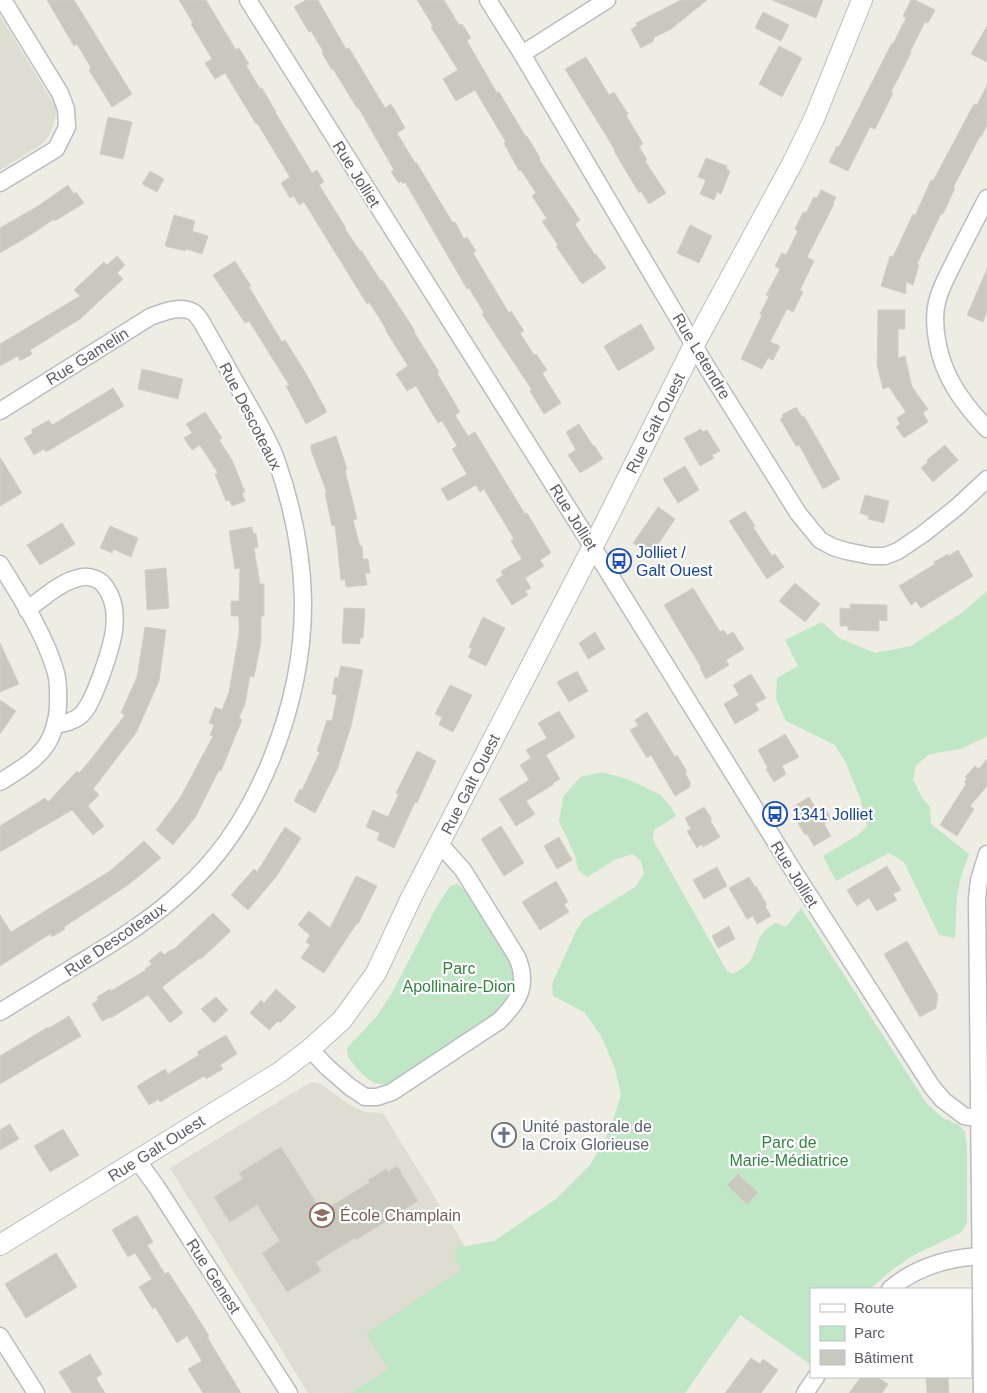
<svg xmlns="http://www.w3.org/2000/svg" width="987" height="1393" font-family="Helvetica,sans-serif">
  <rect width="100%" height="100%" fill="#eeede3"/>
  <g fill="#deddd1">
    <polygon points="0,16 56,107 56,114 52,129 48,137 42,144 0,170"/>
    <polygon points="312,1082 321,1084 351,1106 366,1112 383,1113 474,1261 367,1334 389,1369 350,1393 308,1393 170,1168 304,1086"/>
  </g>
  <g fill="#bfe6c5">
    <polygon points="987,591 987,736 984,738 960,749 930,754 916,765 913,779 922,798 930,807 931,824 969,854 961,877 957,895 955,938 939,935 904,862 889,853 836,881 823,856 858,835 867,826 860,798 846,763 835,745 786,721 776,699 777,678 798,666 785,640 822,622 839,638 875,653 911,646 963,612"/>
    <path d="M602,772L627,779L661,795L671,807L676,816L654,830L653,840L727,971L734,974C739,970 746,966 750,961C759,946 756,932 776,923L786,927L801,908L927,1104L943,1118L959,1125L965,1132L967,1148V1223L962,1232L912,1256L892,1270L870,1289H811L810,1364L740,1315L685,1393H350L389,1369L366,1334L462,1269L455,1260L456,1248L494,1241L556,1199L590,1165L609,1132L621,1095L615,1068L601,1036L584,1012L553,996L552,984L575,933L584,919L635,887L644,874L641,861L633,854L616,859L587,877L578,870L575,855L559,822L563,797L580,777Z"/>
    <path d="M457,884L466,891L511,959L514,968L515,987L503,1010L391,1083C371,1089 361,1072 350,1060L348,1056L347,1048L377,1016L393,991L437,906L450,886Z"/>
  </g>
  <g fill="#c9c8bf" stroke="#d3d0c1">
    <polygon points="47,0 74,0 132,94 112,107 89,70 91,68 77,44 74,46"/>
    <polygon points="179,0 206,0 236,50 239,48 249,64 246,65 260,89 262,88 276,112 275,112 312,173 317,170 324,182 319,185 346,228 345,229 360,251 361,250 381,281 382,280 415,331 414,332 439,372 437,373 460,412 455,415 468,436 475,432 525,514 527,513 551,553 540,560 544,566 525,578 531,588 525,591 528,595 512,605 496,580 503,575 501,571 522,559 511,541 514,539 484,489 480,492 476,485 448,501 441,489 467,474 452,449 457,446 442,421 438,423 416,386 407,391 396,374 408,366 386,331 385,327 369,302 367,304 304,202 299,205 294,196 290,198 281,183 290,177 257,123 256,124 225,73 215,79 205,63 212,59 191,24 193,23"/>
    <polygon points="306,0 318,0 346,49 349,48 385,108 391,104 397,114 405,128 397,133 415,163 416,162 453,223 455,222 464,239 467,237 476,251 473,253 509,313 511,311 524,331 520,333 534,355 536,354 547,370 542,373 561,403 544,414 530,391 532,390 491,328 482,314 484,313 469,288 467,289 405,182 403,184 401,181 399,183 391,172 394,170 358,107 357,108 333,69 332,70 322,53 323,51 311,31 309,32 294,7"/>
    <polygon points="417,0 444,0 459,25 462,24 471,38 467,41 497,93 499,92 526,137 527,136 540,158 539,159 580,220 575,224 578,229 595,255 596,254 606,268 582,284 556,246 558,245 542,221 547,219 532,196 536,193 521,170 519,171 504,143 506,142 475,90 456,101 443,79 458,70 431,27 433,26"/>
    <polygon points="681,0 707,0 671,29 653,38 654,41 641,48 631,29 637,26 636,23"/>
    <polygon points="772,0 823,0 816,18"/>
    <polygon points="911,0 915,0 935,10 928,23 925,22 910,52 911,53 891,92 893,93 875,129 870,127 848,171 829,162 837,146 839,147 892,43 893,44 906,18 903,16"/>
    <polygon points="763,12 789,25 781,41 755,28"/>
    <polygon points="987,26 987,62 971,54"/>
    <polygon points="779,46 802,58 782,97 759,84"/>
    <polygon points="586,57 609,95 614,92 628,114 626,115 643,144 639,146 647,160 645,161 666,193 649,204 641,191 639,193 635,186 614,151 615,150 565,69"/>
    <polygon points="987,85 987,125 981,137 980,136 953,188 955,188 943,214 941,214 917,264 919,265 913,285 906,282 906,294 881,286 890,256 893,257 913,214 915,216 931,180 933,181 974,104 977,105"/>
    <polygon points="108,117 132,122 123,159 100,154"/>
    <polygon points="706,158 727,166 726,169 730,171 721,194 717,192 714,200 700,194 706,180 698,177"/>
    <polygon points="150,171 164,179 157,192 142,184"/>
    <polygon points="68,185 74,194 76,192 84,203 55,221 54,219 32,234 0,253 0,228 38,206"/>
    <polygon points="821,190 836,197 833,203 834,204 807,257 814,261 800,290 803,292 793,312 787,309 770,342 780,346 773,360 768,358 762,369 741,359 762,315 760,314 769,296 766,295 780,269 775,266 782,253 786,255 798,231 795,229 803,212 806,213 814,197 817,198"/>
    <polygon points="174,215 195,221 192,231 208,236 202,254 186,249 185,251 165,246"/>
    <polygon points="690,225 712,236 699,263 677,253"/>
    <polygon points="117,256 125,265 117,273 123,279 80,319 30,350 32,354 20,361 18,356 0,366 0,344 80,296 74,290 104,262 107,265"/>
    <polygon points="235,261 251,286 249,287 282,342 285,340 305,372 327,412 306,424 286,386 289,385 249,321 245,323 213,275"/>
    <polygon points="987,269 987,312 983,322 967,315"/>
    <polygon points="878,310 905,310 905,329 898,329 898,358 905,356 912,387 928,409 923,413 928,422 904,438 896,427 900,424 897,418 906,412 889,387 883,389 877,365"/>
    <polygon points="641,324 655,349 618,371 604,346"/>
    <polygon points="142,369 183,379 178,399 138,389"/>
    <polygon points="113,388 124,406 46,452 44,449 34,455 24,438 33,433 31,430 49,420 52,425"/>
    <polygon points="796,407 802,417 804,416 840,479 823,489 799,445 796,446 780,419 783,418 782,415"/>
    <polygon points="205,412 222,438 219,440 232,460 245,492 242,493 245,501 232,506 229,500 226,501 215,474 218,473 200,445 192,450 184,438 192,433 186,424"/>
    <polygon points="579,424 593,446 594,445 603,459 580,473 568,455 576,450 566,432"/>
    <polygon points="701,429 703,432 707,430 720,451 712,455 714,458 700,466 684,438"/>
    <polygon points="336,436 347,469 345,470 357,519 353,520 360,546 362,546 363,559 368,559 370,573 365,573 367,585 346,587 345,579 341,580 335,525 332,526 325,493 327,493 311,450 311,445"/>
    <polygon points="945,445 958,460 933,482 921,468 928,462 927,460"/>
    <polygon points="0,457 22,493 0,506"/>
    <polygon points="685,466 699,490 678,503 663,479"/>
    <polygon points="865,495 889,501 884,523 868,519 869,516 860,513"/>
    <polygon points="658,507 675,519 651,555 633,543"/>
    <polygon points="745,511 755,526 753,527 772,556 775,554 784,567 767,579 729,521"/>
    <polygon points="62,523 75,544 40,565 27,545"/>
    <polygon points="110,526 138,538 131,557 113,549 112,553 100,548"/>
    <polygon points="252,527 253,534 256,533 258,547 254,548 260,584 264,584 264,616 261,616 261,642 254,677 250,676 245,704 239,718 242,720 221,771 219,770 196,816 173,845 156,830 180,798 213,736 210,735 214,725 209,723 215,707 222,710 229,692 239,634 239,616 231,616 231,601 239,601 240,568 235,569 229,531"/>
    <polygon points="958,550 973,576 921,608 916,601 911,605 899,586 935,564 934,562 948,554 949,556"/>
    <polygon points="166,568 169,608 147,610 145,570"/>
    <polygon points="795,583 820,604 805,622 779,601"/>
    <polygon points="693,588 720,632 724,630 727,635 733,632 744,649 726,660 729,665 706,679 700,668 701,667 664,605"/>
    <polygon points="850,604 887,605 887,621 879,620 879,631 848,630 848,626 840,626 840,608 850,609"/>
    <polygon points="344,608 365,609 363,638 360,638 360,644 342,643"/>
    <polygon points="483,617 505,628 486,666 468,657 472,649 469,647"/>
    <polygon points="145,627 166,630 159,681 136,733 100,780 93,789 99,795 88,806 104,826 93,835 72,810 0,852 0,826 45,798 48,802 77,771 79,773 88,763 125,715 121,713 137,677"/>
    <polygon points="595,632 605,649 588,659 579,643"/>
    <polygon points="0,643 19,684 0,692"/>
    <polygon points="341,666 363,670 351,726 337,770 315,813 294,801 300,789 302,790 320,752 317,751 327,720 332,721 337,695 332,694 335,677 338,678"/>
    <polygon points="577,671 588,691 569,702 557,682"/>
    <polygon points="751,674 766,698 755,704 759,710 735,724 724,704 739,695 733,685"/>
    <polygon points="450,685 472,695 453,732 439,725 442,717 435,714"/>
    <polygon points="0,700 16,711 0,734"/>
    <polygon points="559,711 575,737 546,755 560,779 553,783 554,784 526,801 535,814 516,826 499,799 529,780 520,765 531,758 526,750 547,738 538,723"/>
    <polygon points="647,712 675,757 677,755 687,772 685,773 690,782 690,787 675,796 651,755 647,758 630,730 638,726 635,720"/>
    <polygon points="785,734 799,757 782,766 786,774 774,782 766,769 768,768 758,750"/>
    <polygon points="417,751 436,761 417,803 415,802 394,848 377,840 380,833 366,827 373,810 388,817 399,794 396,793"/>
    <polygon points="987,759 987,786 970,806 974,809 957,836 940,825 966,784 964,782 967,779 965,777 975,766 979,769"/>
    <polygon points="809,797 817,810 823,806 832,819 824,824 831,836 814,846 807,834 805,835 798,823 801,820 793,807"/>
    <polygon points="704,807 712,819 710,820 720,837 703,847 702,844 697,848 687,831 691,829 685,818"/>
    <polygon points="501,826 524,863 504,876 481,839"/>
    <polygon points="285,827 301,838 276,877 248,910 231,895 254,869 257,872"/>
    <polygon points="559,837 572,860 557,869 544,846"/>
    <polygon points="144,841 161,858 128,885 64,927 65,929 52,937 50,934 0,966 0,915 11,932 110,871"/>
    <polygon points="887,866 901,890 893,894 897,900 877,911 869,898 857,906 847,890"/>
    <polygon points="717,867 727,886 704,899 693,880"/>
    <polygon points="356,876 377,886 358,924 357,923 324,973 301,958 310,945 306,942 310,935 298,925 309,911 330,928"/>
    <polygon points="749,877 755,887 756,886 767,905 765,906 771,916 757,924 753,916 747,919 729,888"/>
    <polygon points="556,881 568,902 564,904 569,912 540,930 522,902"/>
    <polygon points="213,913 231,931 201,959 200,958 162,987 183,1013 170,1023 148,995 111,1018 110,1017 102,1021 92,1004 98,1000 97,997 110,989 111,991 146,970 145,969 152,964 149,961 161,951 164,955 172,949 173,950"/>
    <polygon points="729,926 735,939 718,948 712,936"/>
    <polygon points="907,941 938,995 936,1008 920,1017 884,954"/>
    <polygon points="276,989 296,1007 280,1023 278,1021 269,1030 250,1013 261,1000 264,1003"/>
    <polygon points="216,997 228,1010 214,1023 201,1009"/>
    <polygon points="69,1016 81,1036 0,1084 0,1056 48,1027 49,1028"/>
    <polygon points="226,1035 237,1054 220,1065 223,1069 206,1079 204,1076 160,1102 159,1099 149,1105 137,1086 165,1069 168,1074 199,1055 197,1052"/>
    <polygon points="10,1124 19,1139 0,1150 0,1130"/>
    <polygon points="63,1129 79,1155 50,1172 34,1146"/>
    <polygon points="281,1147 322,1212 370,1182 368,1180 386,1169 388,1172 397,1166 418,1201 356,1240 355,1238 316,1262 321,1271 287,1292 262,1253 280,1241 257,1205 230,1222 214,1197 243,1179 239,1173"/>
    <polygon points="738,1174 758,1193 747,1204 727,1185"/>
    <polygon points="137,1215 153,1242 147,1245 165,1274 168,1272 191,1307 209,1336 207,1337 241,1393 203,1393 188,1369 202,1361 187,1336 177,1343 155,1307 153,1309 139,1287 152,1279 135,1253 128,1257 112,1230"/>
    <polygon points="56,1253 77,1287 26,1318 5,1284"/>
    <polygon points="90,1354 102,1374 96,1378 105,1393 72,1393 59,1372"/>
    <polygon points="751,1358 760,1364 763,1359 778,1370 761,1393 725,1393"/>
    <polygon points="861,1377 877,1377 888,1384 882,1393 849,1393"/>
    <polygon points="926,1377 948,1377 949,1393 927,1393"/>
  </g>
  <g fill="none" stroke-linecap="round" stroke-linejoin="round">
    <defs>
      <g id="minor">
        <polyline points="248,0 592,546 796,875 932,1087 943,1100 964,1116 978,1118"/>
        <polyline points="488,0 522,54 708,369 798,513 820,540 833,547 846,551 871,556 885,556 898,551 923,534 957,507 987,479"/>
        <polyline points="522,54 607,0"/>
        <polyline points="0,183 56,149 67,127 66,109 60,93 3,0"/>
        <path d="M987,198C977,217 967,237 957,256C950,271 941,285 937,302C934,314 935,328 937,340C943,377 962,402 987,429"/>
        <path d="M0,411L150,317C163,312 180,305 193,312C196,314 199,318 201,321C216,347 230,373 245,399C256,418 268,438 276,459C292,504 302,552 303,600C304,701 259,823 183,890C153,918 118,940 83,961C55,978 28,995 0,1012"/>
        <path d="M0,564C21,598 45,634 56,673C59,684 58,696 58,707C57,720 54,733 47,744C36,761 16,772 0,782"/>
        <path d="M27,610C43,598 62,580 83,577C89,576 99,579 103,584C126,611 110,651 100,679C95,691 90,707 80,716C72,722 65,723 55,725"/>
        <path d="M310,1049L327,1067L350,1087L365,1097H377L392,1092L499,1021C519,1001 529,985 517,957L463,870L439,843"/>
        <polyline points="137,1160 156,1186 289,1393"/>
        <path d="M890,1289C916,1267 947,1258 980,1256"/>
        <polyline points="0,1336 36,1393"/>
        <polyline points="805,1393 816,1377"/>
        <polyline points="982,1393 977,899 979,880 987,854"/>
      </g>
      <polyline id="tertiary" points="0,1245 280,1072 310,1049 342,1020 376,973 411,898 606,521 694,345 793,162 814,119 862,0"/>
    </defs>
    <use href="#minor" stroke="#bbbcc2" stroke-width="19"/>
    <use href="#tertiary" stroke="#bbbcc2" stroke-width="22"/>
    <use href="#minor" stroke="#fff" stroke-width="16"/>
    <use href="#tertiary" stroke="#fff" stroke-width="20"/>
  </g>
  <defs>
    <symbol id="bus-ring" viewBox="-11 -11 22 22"><circle r="9.5" fill="#fff" stroke="#1a4fb4" stroke-width="1.5"/><path d="M-5-6H5V4H4V6H2V4H-2V6H-4V4H-5ZM-3.5-4V0h7V-4ZM-3.5 1.2v1.5H-2V1.2ZM2 1.2v1.5H3.5V1.2Z" fill="#1a4fb4"/></symbol>
    <symbol id="church-ring" viewBox="-11 -11 22 22"><circle r="9.5" fill="#fff" stroke="#6b7280" stroke-width="1.5"/><path d="M-1.2-6h2.4v3.5h3.3v2.4h-3.3V6h-2.4V-.1h-3.3v-2.4h3.3Z" fill="#6b7280"/></symbol>
    <symbol id="school-ring" viewBox="-11 -11 22 22"><circle r="9.5" fill="#fff" stroke="#8d6e63" stroke-width="1.5"/><path d="M0-5L7-2L0 1L-7-2ZM-4 1L0 2.5L4 1V4Q0 6-4 4Z" fill="#8d6e63"/></symbol>
  </defs>
  <g fill-rule="evenodd">
    <use href="#bus-ring" x="605" y="547" width="28" height="28"/>
    <use href="#bus-ring" x="761" y="800" width="28" height="28"/>
    <use href="#church-ring" x="490" y="1121" width="28" height="28"/>
    <use href="#school-ring" x="308" y="1201" width="28" height="28"/>
  </g>
  <g text-anchor="middle" stroke-width="4.5" stroke-linejoin="round" paint-order="stroke">
    <g font-size="16" fill="#5b5e64" stroke="#fff">
      <text transform="translate(357 174) rotate(58)" y="6">Rue Jolliet</text>
      <text transform="translate(87 356) rotate(-32)" y="6">Rue Gamelin</text>
      <text transform="translate(702 356) rotate(59)" y="6">Rue Letendre</text>
      <text transform="translate(251 416) rotate(63)" y="6">Rue Descoteaux</text>
      <text transform="translate(655 423) rotate(-63)" y="6">Rue Galt Ouest</text>
      <text transform="translate(574 517) rotate(58)" y="6">Rue Jolliet</text>
      <text transform="translate(470 784) rotate(-63)" y="6">Rue Galt Ouest</text>
      <text transform="translate(795 874) rotate(58)" y="6">Rue Jolliet</text>
      <text transform="translate(115 939) rotate(-34)" y="6">Rue Descoteaux</text>
      <text transform="translate(156 1148) rotate(-32)" y="6">Rue Galt Ouest</text>
      <text transform="translate(214 1276) rotate(57)" y="6">Rue Genest</text>
    </g>
    <g font-size="16" fill="#164399" stroke="#fff" text-anchor="start">
      <text x="636" y="558">Jolliet /<tspan x="636" dy="18">Galt Ouest</tspan></text>
      <text x="792" y="820">1341 Jolliet</text>
    </g>
    <g font-size="16" fill="#338443" stroke="#fff">
      <text x="459" y="974">Parc<tspan x="459" dy="18">Apollinaire-Dion</tspan></text>
      <text x="789" y="1148">Parc de<tspan x="789" dy="18">Marie-Médiatrice</tspan></text>
    </g>
    <g font-size="16" fill="#5b616d" stroke="#fff" text-anchor="start">
      <text x="522" y="1132">Unité pastorale de<tspan x="522" dy="18">la Croix Glorieuse</tspan></text>
    </g>
    <g font-size="16" fill="#785e54" stroke="#fff" text-anchor="start">
      <text x="340" y="1221">École Champlain</text>
    </g>
  </g>
  <rect x="810" y="1288" width="162" height="90" fill="#ffffff" stroke="#bdbfc1"/>
  <rect x="820" y="1304" width="25" height="8" fill="#ffffff" stroke="#bdbfc1"/>
  <text x="854" y="1313" font-size="15" fill="#5b5e64">Route</text>
  <rect x="820" y="1326" width="25" height="15" fill="#bfe6c5" stroke="#bdbfc1"/>
  <text x="854" y="1338" font-size="15" fill="#5b5e64">Parc</text>
  <rect x="820" y="1350" width="25" height="15" fill="#c9c8bf" stroke="#bdbfc1"/>
  <text x="854" y="1363" font-size="15" fill="#5b5e64">Bâtiment</text>
</svg>
